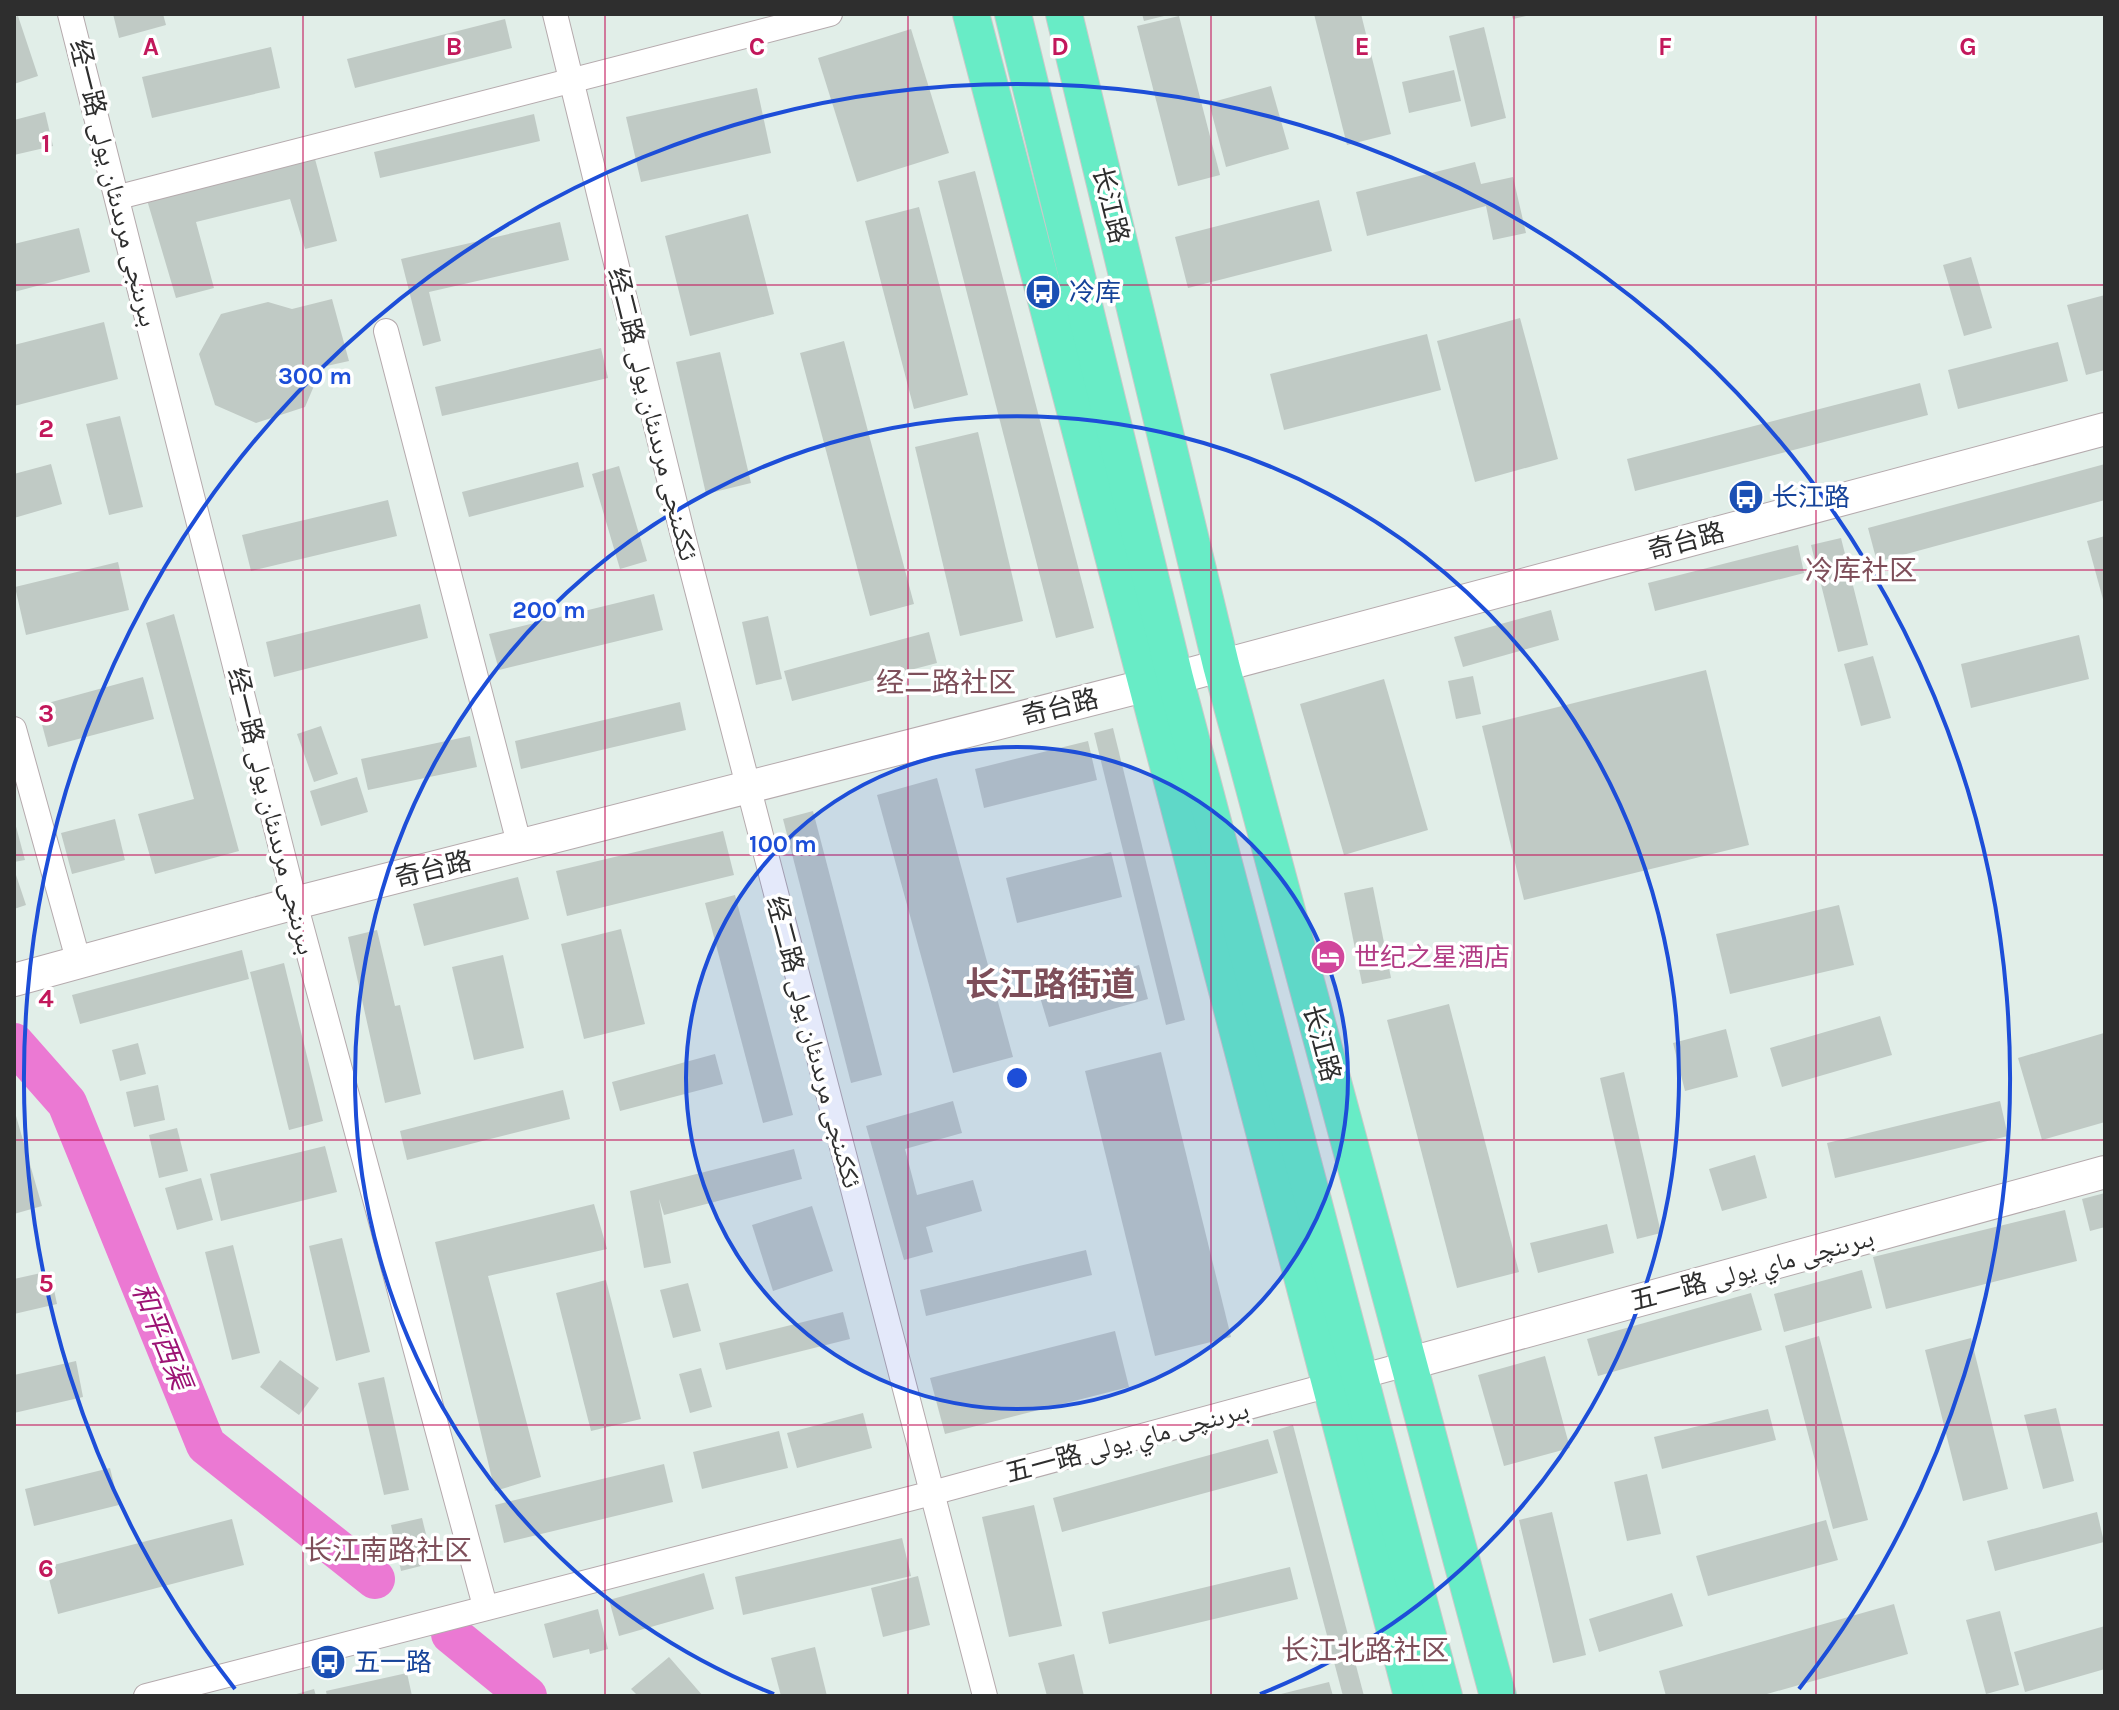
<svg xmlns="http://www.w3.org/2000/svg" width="2119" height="1710" font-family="Karla,'Noto Naskh Arabic','Noto Sans SC',sans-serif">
  <rect width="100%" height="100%" fill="#e1eee8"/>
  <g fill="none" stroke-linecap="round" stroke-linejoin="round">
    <g stroke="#eb79d3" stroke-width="40">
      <polyline points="14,1043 67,1103 206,1445 375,1579"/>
      <polyline points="451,1634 527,1696"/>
    </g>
  </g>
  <g fill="#c0cac5">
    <polygon points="113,14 163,14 166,25 119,38"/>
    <polygon points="1142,14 1168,14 1168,15 1144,21"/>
    <polygon points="1314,14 1361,14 1391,134 1347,145"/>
    <polygon points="1511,14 1530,14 1530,15 1513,19"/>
    <polygon points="18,16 38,76 14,84 14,17"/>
    <polygon points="1179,16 1220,175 1178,186 1137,26"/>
    <polygon points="505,19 512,48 355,88 347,59"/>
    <polygon points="1484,27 1506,118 1471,127 1449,36"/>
    <polygon points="911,29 949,153 857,182 818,58"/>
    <polygon points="271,47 280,88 152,118 142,77"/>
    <polygon points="1454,70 1461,101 1409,113 1402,82"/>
    <polygon points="1271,86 1289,149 1226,167 1209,103"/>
    <polygon points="757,88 771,153 641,182 626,117"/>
    <polygon points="45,112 53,146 14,155 14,120"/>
    <polygon points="534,114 540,141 380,178 374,152"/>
    <polygon points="315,159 337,241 305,249 290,199 196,222 214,288 176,298 147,200"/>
    <polygon points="1475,162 1481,184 1513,177 1526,233 1493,240 1486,206 1367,236 1356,192"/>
    <polygon points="975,171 1094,628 1056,638 938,181"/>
    <polygon points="1319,200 1332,251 1188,288 1175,237"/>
    <polygon points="919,207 968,395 914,409 865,221"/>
    <polygon points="748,214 774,314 690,336 665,236"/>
    <polygon points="560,222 569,260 429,292 441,341 423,346 401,259"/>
    <polygon points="79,228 90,272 14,292 14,244"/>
    <polygon points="1971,257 1992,328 1964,336 1943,265"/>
    <polygon points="2105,295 2105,370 2086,375 2067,305"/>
    <polygon points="332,299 349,361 322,367 305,407 256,423 215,405 199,354 221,314 268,302 292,309"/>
    <polygon points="1520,318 1558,459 1475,482 1437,341"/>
    <polygon points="104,322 118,379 14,406 14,345"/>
    <polygon points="1427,334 1441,390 1284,430 1270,374"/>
    <polygon points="844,341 914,604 870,616 800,353"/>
    <polygon points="2058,342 2068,381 1958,409 1948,370"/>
    <polygon points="601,348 608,378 442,416 435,387"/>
    <polygon points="720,352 751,483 706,494 676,362"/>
    <polygon points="1920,383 1928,415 1635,491 1627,459"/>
    <polygon points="120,416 143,507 109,515 86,424"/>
    <polygon points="978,432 1023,621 960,636 915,447"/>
    <polygon points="578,462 584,487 469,517 462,492"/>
    <polygon points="51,464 62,504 14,518 14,474"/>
    <polygon points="2105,464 2105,500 1877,562 1868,528"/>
    <polygon points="619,466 647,561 620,569 592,474"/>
    <polygon points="388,500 397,536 251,571 242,535"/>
    <polygon points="2105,536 2105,603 2104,603 2087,541"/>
    <polygon points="1841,538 1868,645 1838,652 1811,545"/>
    <polygon points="1798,545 1804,573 1655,611 1648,583"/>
    <polygon points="118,562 129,610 26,635 15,587"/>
    <polygon points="654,594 663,630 499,670 489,634"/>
    <polygon points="420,604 428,638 274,677 266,642"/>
    <polygon points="1551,610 1559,640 1463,667 1454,637"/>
    <polygon points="174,614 239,851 155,874 138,814 194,799 146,623"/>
    <polygon points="768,616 782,679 756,685 742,622"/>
    <polygon points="929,632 937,663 792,701 784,671"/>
    <polygon points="2079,635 2089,679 1971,708 1961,664"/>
    <polygon points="1873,656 1891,718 1861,726 1844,664"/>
    <polygon points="1706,670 1749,845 1524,900 1482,726"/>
    <polygon points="1473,676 1481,714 1456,719 1448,681"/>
    <polygon points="143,677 154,719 48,747 37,706"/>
    <polygon points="1384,679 1428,830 1344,855 1300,704"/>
    <polygon points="680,702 686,730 521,769 515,741"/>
    <polygon points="321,726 338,774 314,782 297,734"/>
    <polygon points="1113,728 1185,1020 1166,1025 1094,733"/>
    <polygon points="470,736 477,767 368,790 361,759"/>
    <polygon points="1088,741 1097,780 984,808 975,769"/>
    <polygon points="357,777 368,812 321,826 310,791"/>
    <polygon points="937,778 1013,1057 953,1073 877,795"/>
    <polygon points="813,811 882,1075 851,1083 783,819"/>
    <polygon points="14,819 25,860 14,862"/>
    <polygon points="115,819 125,860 72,874 61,833"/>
    <polygon points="723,831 734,875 567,916 556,871"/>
    <polygon points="1111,852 1122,897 1017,923 1006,878"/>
    <polygon points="14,869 26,905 14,909"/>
    <polygon points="518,877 529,919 424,946 413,904"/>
    <polygon points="1373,887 1391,978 1362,984 1344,893"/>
    <polygon points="735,895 793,1115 763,1123 705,903"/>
    <polygon points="1839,905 1854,965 1730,994 1716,934"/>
    <polygon points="621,929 645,1024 584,1039 561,944"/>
    <polygon points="377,930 395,1006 400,1005 421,1094 385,1103 348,937"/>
    <polygon points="242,950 249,979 80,1024 72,995"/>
    <polygon points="503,955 524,1048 474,1060 452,967"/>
    <polygon points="284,963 323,1121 289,1130 250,972"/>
    <polygon points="1139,965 1148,999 1049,1027 1039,994"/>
    <polygon points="1449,1004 1519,1272 1457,1288 1387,1020"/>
    <polygon points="1880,1016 1892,1055 1782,1087 1770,1048"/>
    <polygon points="1726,1029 1738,1077 1685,1091 1673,1043"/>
    <polygon points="2104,1033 2105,1122 2042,1140 2018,1058"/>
    <polygon points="138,1043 146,1074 120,1081 112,1050"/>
    <polygon points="1161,1052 1231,1337 1155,1356 1085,1071"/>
    <polygon points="715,1054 723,1084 620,1111 612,1082"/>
    <polygon points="1624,1072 1661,1233 1637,1239 1600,1078"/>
    <polygon points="158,1085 165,1120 134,1127 126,1092"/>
    <polygon points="563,1090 570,1119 407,1160 400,1131"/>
    <polygon points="953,1101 962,1133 905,1149 917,1195 973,1180 982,1211 926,1227 933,1252 904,1260 866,1126"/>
    <polygon points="2000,1101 2008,1136 1835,1178 1827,1143"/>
    <polygon points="14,1109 42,1206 14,1214"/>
    <polygon points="177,1128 188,1171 159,1178 149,1135"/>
    <polygon points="325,1146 337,1192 221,1221 210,1174"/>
    <polygon points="794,1149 802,1179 664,1215 659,1199 671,1263 644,1268 630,1191"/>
    <polygon points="1755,1155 1767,1198 1722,1211 1709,1169"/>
    <polygon points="201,1178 213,1220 177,1230 165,1188"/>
    <polygon points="2105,1193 2105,1227 2090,1231 2082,1199"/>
    <polygon points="594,1204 607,1249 488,1276 541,1477 495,1491 435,1242"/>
    <polygon points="812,1206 833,1271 773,1291 752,1225"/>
    <polygon points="2065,1210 2077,1261 1886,1309 1873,1257"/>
    <polygon points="1607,1224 1614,1253 1538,1273 1530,1243"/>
    <polygon points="342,1238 370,1352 336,1361 309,1246"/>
    <polygon points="233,1245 260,1353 232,1360 205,1252"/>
    <polygon points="1086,1250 1092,1275 926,1316 920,1290"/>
    <polygon points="1862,1270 1872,1308 1784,1332 1774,1294"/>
    <polygon points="50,1271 57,1304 14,1314 14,1279"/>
    <polygon points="606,1280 641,1419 591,1431 556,1293"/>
    <polygon points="688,1283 701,1331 673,1338 660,1290"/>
    <polygon points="1751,1293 1762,1330 1598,1376 1587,1339"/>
    <polygon points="843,1312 850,1339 726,1370 719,1343"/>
    <polygon points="1115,1331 1129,1387 945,1434 930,1378"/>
    <polygon points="1819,1336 1868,1520 1833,1529 1785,1346"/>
    <polygon points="1971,1338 2008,1489 1963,1501 1925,1350"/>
    <polygon points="1545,1356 1570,1448 1504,1466 1478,1375"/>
    <polygon points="280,1360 319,1388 299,1415 260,1387"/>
    <polygon points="76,1361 83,1397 14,1413 14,1375"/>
    <polygon points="701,1368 712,1407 690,1413 679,1374"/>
    <polygon points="384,1377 409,1490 384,1495 358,1383"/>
    <polygon points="2056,1408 2074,1481 2043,1489 2024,1415"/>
    <polygon points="1768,1409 1776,1440 1662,1469 1654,1437"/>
    <polygon points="863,1413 872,1448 797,1468 787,1433"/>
    <polygon points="1293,1425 1364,1696 1343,1696 1273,1431"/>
    <polygon points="779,1431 788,1468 702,1489 693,1452"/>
    <polygon points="1268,1439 1278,1473 1062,1532 1053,1498"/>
    <polygon points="664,1464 673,1502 504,1543 495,1505"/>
    <polygon points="110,1468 119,1505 34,1526 25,1489"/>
    <polygon points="1647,1474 1661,1534 1627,1541 1614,1482"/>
    <polygon points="1034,1505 1062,1626 1009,1637 982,1517"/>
    <polygon points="1552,1512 1586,1655 1553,1663 1519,1520"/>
    <polygon points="2097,1512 2104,1542 1995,1571 1987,1541"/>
    <polygon points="422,1518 433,1563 401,1571 391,1525"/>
    <polygon points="232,1519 244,1565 58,1614 46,1567"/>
    <polygon points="1826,1520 1838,1560 1708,1596 1696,1556"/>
    <polygon points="902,1538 911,1576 743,1615 735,1577"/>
    <polygon points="1290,1567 1298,1599 1109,1644 1102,1612"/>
    <polygon points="704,1573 714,1609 619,1636 609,1600"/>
    <polygon points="918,1576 930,1625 883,1637 871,1588"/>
    <polygon points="1672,1593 1683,1626 1599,1652 1589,1619"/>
    <polygon points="1894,1604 1908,1654 1760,1696 1666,1696 1659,1671"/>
    <polygon points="598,1609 608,1649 590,1654 589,1649 553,1658 544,1624"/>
    <polygon points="2000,1611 2019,1685 1986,1694 1966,1620"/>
    <polygon points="2105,1626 2105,1669 2025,1692 2014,1652"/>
    <polygon points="815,1647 827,1696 781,1696 771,1658"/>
    <polygon points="1074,1654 1084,1696 1047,1696 1038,1663"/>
    <polygon points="669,1657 703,1696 638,1696 631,1689"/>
    <polygon points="407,1673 412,1696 327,1696 326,1691"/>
    <polygon points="1329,1682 1333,1696 1277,1696 1277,1695"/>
    <polygon points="314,1689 316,1696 293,1696 293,1695"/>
  </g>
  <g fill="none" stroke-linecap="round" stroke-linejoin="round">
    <defs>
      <g id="street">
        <polyline points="70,14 295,903 485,1606"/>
        <polyline points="555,14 682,532 985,1696"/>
        <polyline points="119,197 830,14"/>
        <polyline points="386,331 520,847"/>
        <polyline points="14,729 79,963"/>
        <polyline points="146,1696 932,1493 1407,1364"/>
      </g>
      <g id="secondary">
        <polyline points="14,980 295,903 1175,678 2105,429"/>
        <polyline points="1407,1364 2105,1172"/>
      </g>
      <g id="primary">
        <polyline points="971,14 1412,1696"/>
        <polyline points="1013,14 1175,678 1444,1696"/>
        <polyline points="1064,14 1221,665 1498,1696"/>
      </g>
    </defs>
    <use href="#street" stroke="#b5aaad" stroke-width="26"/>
    <use href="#secondary" stroke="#b5aaad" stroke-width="34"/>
    <use href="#primary" stroke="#c9c9c9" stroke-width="38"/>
    <use href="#street" stroke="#fff" stroke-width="24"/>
    <use href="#secondary" stroke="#fff" stroke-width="32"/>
    <use href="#primary" stroke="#68ecc6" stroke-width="36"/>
  </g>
  <path fill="none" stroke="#c2185b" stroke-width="2" stroke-opacity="0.55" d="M303,14V1696M605,14V1696M908,14V1696M1211,14V1696M1514,14V1696M1816,14V1696M14,285H2105M14,570H2105M14,855H2105M14,1140H2105M14,1425H2105"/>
  <circle cx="1017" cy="1078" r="331" fill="#1d4ed8" fill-opacity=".12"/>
  <g fill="none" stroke="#1d4ed8" stroke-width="4">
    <circle cx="1017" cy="1078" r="331"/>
    <path d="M774 1694A662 662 0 1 1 1260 1694"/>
    <path d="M235 1689A993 993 0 1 1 1799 1689"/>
  </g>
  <defs>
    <symbol id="bus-disc" viewBox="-11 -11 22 22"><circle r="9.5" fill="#1a4fb4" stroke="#fff"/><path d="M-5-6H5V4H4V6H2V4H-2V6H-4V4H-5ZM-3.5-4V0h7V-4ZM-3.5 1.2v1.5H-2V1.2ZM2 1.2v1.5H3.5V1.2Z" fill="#fff"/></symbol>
    <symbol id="hotel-disc" viewBox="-11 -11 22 22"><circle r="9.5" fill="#d1479c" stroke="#fff"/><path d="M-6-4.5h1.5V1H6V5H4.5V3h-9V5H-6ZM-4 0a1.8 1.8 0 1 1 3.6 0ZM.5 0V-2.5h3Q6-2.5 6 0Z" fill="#fff"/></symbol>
  </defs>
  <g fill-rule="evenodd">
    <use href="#bus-disc" x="1023" y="272" width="40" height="40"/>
    <use href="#bus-disc" x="1726" y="477" width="40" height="40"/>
    <use href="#hotel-disc" x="1308" y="937" width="40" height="40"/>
    <use href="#bus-disc" x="308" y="1642" width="40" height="40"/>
  </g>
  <g text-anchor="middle" stroke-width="7" stroke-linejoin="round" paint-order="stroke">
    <g font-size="26" fill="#2e2e2e" stroke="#fff">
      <text transform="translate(114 183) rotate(76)" y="9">经一路 بىرىنجى مرىدىئان يولى</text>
      <text transform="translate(1111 205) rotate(76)" y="9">长江路</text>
      <text transform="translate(653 414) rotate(76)" y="9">经二路 ئككىنجى مرىدىئان يولى</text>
      <text transform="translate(1686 541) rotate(-15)" y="9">奇台路</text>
      <text transform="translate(1060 707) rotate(-14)" y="9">奇台路</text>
      <text transform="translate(272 811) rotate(76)" y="9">经一路 بىرىنجى مرىدىئان يولى</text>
      <text transform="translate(433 869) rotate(-14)" y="9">奇台路</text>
      <text transform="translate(814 1042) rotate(75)" y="9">经二路 ئككىنجى مرىدىئان يولى</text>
      <text transform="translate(1322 1043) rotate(75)" y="9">长江路</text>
      <text transform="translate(1752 1269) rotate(-15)" y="9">五一路 بىرىنچى ماي يولى</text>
      <text transform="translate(1127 1441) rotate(-15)" y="9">五一路 بىرىنچى ماي يولى</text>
    </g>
    <g font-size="26" fill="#164399" stroke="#fff" text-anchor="start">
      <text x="1069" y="301">冷库</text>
      <text x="1772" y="506">长江路</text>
      <text x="354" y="1671">五一路</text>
    </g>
    <g font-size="26" fill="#b23c85" stroke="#fff" text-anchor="start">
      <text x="1354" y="966">世纪之星酒店</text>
    </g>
    <g font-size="28" fill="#7e4f5a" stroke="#fff">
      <text x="1861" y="580">冷库社区</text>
      <text x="946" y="692">经二路社区</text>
      <text x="388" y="1560">长江南路社区</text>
      <text x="1365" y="1660">长江北路社区</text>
    </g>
    <g font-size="28" font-style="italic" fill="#9c1374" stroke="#fff">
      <text transform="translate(162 1336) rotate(68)" y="10">和平西渠</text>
    </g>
    <g font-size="34" font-weight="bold" fill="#7e4f5a" stroke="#fff">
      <text x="1050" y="996">长江路街道</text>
    </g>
  </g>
  <g font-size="26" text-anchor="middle" font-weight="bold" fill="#c2185b" stroke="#fff" stroke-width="7" stroke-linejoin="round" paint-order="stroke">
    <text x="151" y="55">A</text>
    <text x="454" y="55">B</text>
    <text x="757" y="55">C</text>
    <text x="1060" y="55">D</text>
    <text x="1362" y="55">E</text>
    <text x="1665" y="55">F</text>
    <text x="1968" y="55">G</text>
    <text x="46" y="152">1</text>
    <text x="46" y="437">2</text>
    <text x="46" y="722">3</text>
    <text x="46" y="1007">4</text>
    <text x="46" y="1292">5</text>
    <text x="46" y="1577">6</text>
  </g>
  <circle cx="1017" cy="1078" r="12" fill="#1d4ed8" stroke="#fff" stroke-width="4"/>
  <g font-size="24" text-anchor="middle" font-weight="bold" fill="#1d4ed8" stroke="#fff" stroke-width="7" stroke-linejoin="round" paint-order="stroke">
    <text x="315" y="384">300 m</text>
    <text x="549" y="618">200 m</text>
    <text x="783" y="852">100 m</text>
  </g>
  <rect width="2119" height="1710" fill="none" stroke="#2e2e2e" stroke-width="32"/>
</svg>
